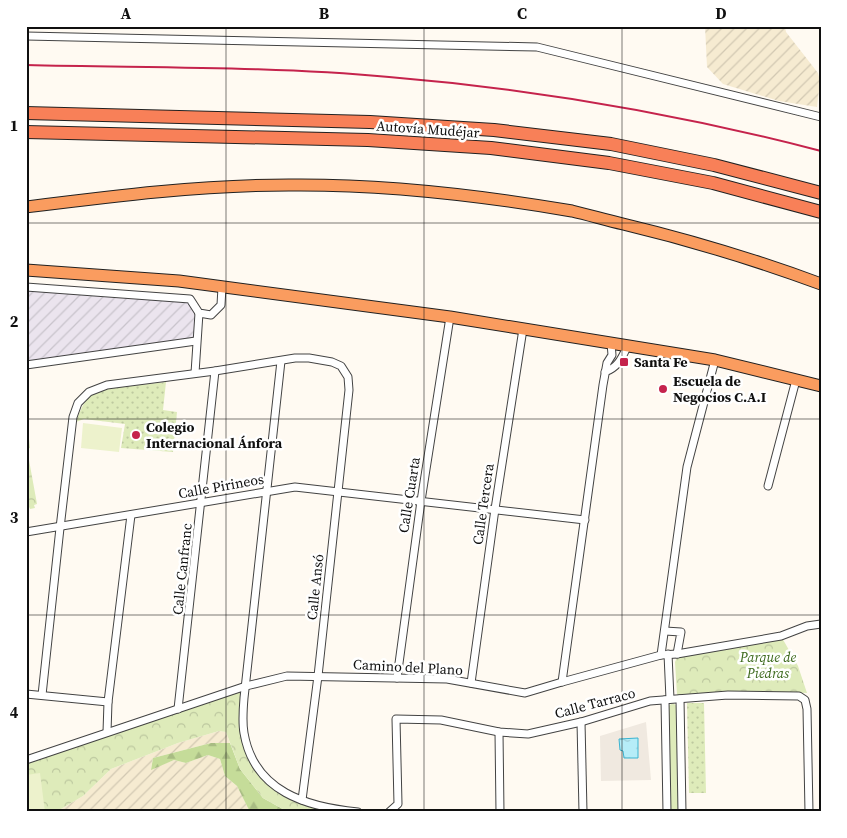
<svg xmlns="http://www.w3.org/2000/svg" width="847" height="838" font-family="'Source Serif 4',serif">
  <defs>
    <pattern id="industrial-furrows" width="10" height="10" patternUnits="userSpaceOnUse" patternTransform="scale(1.25)"><rect width="10" height="10" fill="#ebe4ee"/><path d="M-1 1l2-2M0 10L10 0M9 11l2-2" fill="none" stroke="#c8c3cb"/></pattern>
    <pattern id="farmland-furrows" width="10" height="10" patternUnits="userSpaceOnUse" patternTransform="scale(1.25)"><rect width="10" height="10" fill="#f6ebd1"/><path d="M-1 1l2-2M0 10L10 0M9 11l2-2" fill="none" stroke="#d2c8b2"/></pattern>
    <pattern id="grass-dots" width="8" height="8" patternUnits="userSpaceOnUse" patternTransform="scale(1.25)"><rect width="8" height="8" fill="#deebba"/><path d="M2 2h.1M6 6h.1" fill="none" stroke="#bdc89f" stroke-width="1.8" stroke-linecap="round"/></pattern>
    <pattern id="forest-firs" width="22" height="20" patternUnits="userSpaceOnUse" patternTransform="scale(1.25)"><rect width="22" height="20" fill="#c5dc99"/><path d="M5 1l3.5 6h-7zM16 11l3.5 6h-7z" fill="#a8bc83"/></pattern>
    <pattern id="park-crowns" width="20" height="18" patternUnits="userSpaceOnUse" patternTransform="scale(1.25)"><rect width="20" height="18" fill="#deebba"/><path d="M2 6a3 3 0 1 1 6 0M12 15a3 3 0 1 1 6 0" fill="none" stroke="#bdc89f"/></pattern>
    <pattern id="water-ripples" width="26" height="14" patternUnits="userSpaceOnUse" patternTransform="scale(1.25)"><rect width="26" height="14" fill="#b6edf8"/><path d="M2 4q2-2 4 0t4 0M15 11q2-2 4 0t4 0" fill="none" stroke="#9bcad4"/></pattern>
  </defs>
  <rect width="100%" height="100%" fill="#fffaf2"/>
  <polygon fill="url(#industrial-furrows)" points="26,284 191,296 197,303 193,345 26,366"/>
  <g fill="url(#farmland-furrows)">
    <polygon points="705,26 785,26 786,32 818,73 820,81 817,107 779,101 723,84 707,67"/>
    <polygon points="219,731 226,732 230,743 211,743 153,758 151,769 174,760 186,763 208,755 220,759 225,776 237,786 250,812 56,812 83,796 111,769 178,743"/>
  </g>
  <g fill="url(#grass-dots)">
    <path d="M166,382L163,410L177,412L173,452L121,448L125,424L84,419L76,422C82,406 86,395 103,389Z"/>
    <polygon points="687,703 704,703 706,793 689,793"/>
  </g>
  <polygon fill="url(#forest-firs)" points="211,743 230,743 240,769 263,798 288,812 250,812 237,786 225,776 220,759 208,755 186,763 174,760 151,770 153,758"/>
  <g fill="url(#park-crowns)">
    <polygon points="26,439 29,439 30,448 27,449 37,504 34,505 35,508 30,509 29,507 26,508"/>
    <polygon points="781,636 798,666 807,693 752,691 677,695 675,662 678,655"/>
    <polygon points="246,686 244,698 249,751 278,789 331,809 323,812 288,812 263,798 240,769 226,732 219,731 178,743 111,769 83,796 56,812 26,812 26,760"/>
  </g>
  <polygon fill="#deebba" points="673,703 679,708 680,812 670,812 667,707"/>
  <g fill="#edf2cc">
    <polygon points="83,423 122,428 119,452 81,448"/>
    <polygon points="40,773 45,812 26,812 26,775"/>
  </g>
  <polygon fill="#f0e9e0" points="646,722 651,780 601,781 600,736"/>
  <polygon fill="url(#water-ripples)" stroke="#3ab4d1" points="638,738 638,758 624,758 623,751 620,750 619,739"/>
  <g fill="none" stroke-linecap="round" stroke-linejoin="round">
    <defs>
      <g id="minor">
        <polyline points="26,36 537,47 821,117"/>
        <polyline points="26,287 190,299 199,313 211,315 221,305 222,287"/>
        <path d="M281,361L244,698C243,710 242,722 244,733C254,792 307,807 358,812"/>
        <polyline points="26,365 196,341"/>
        <path d="M605,372C619,367 622,357 628,345"/>
        <polyline points="195,373 199,313"/>
        <polyline points="768,486 796,380"/>
        <polyline points="26,532 295,487 585,520"/>
        <polyline points="665,631 681,632 677,654"/>
        <polyline points="668,654 670,699"/>
        <polyline points="661,655 687,467 715,360"/>
        <polyline points="397,678 421,501 450,317"/>
        <polyline points="562,682 603,385 607,363 612,355 611,343"/>
        <polyline points="471,683 495,509 523,329"/>
        <polyline points="26,694 108,702"/>
        <polyline points="42,695 60,528 73,417 78,403 89,392 107,385 215,371 295,358 309,358 332,362 341,366 348,377 349,390 318,676 302,800"/>
        <polyline points="680,699 682,812"/>
        <polyline points="665,700 667,812"/>
        <polyline points="178,709 215,371"/>
        <polyline points="581,722 583,812"/>
        <polyline points="107,732 108,702 131,515"/>
        <polyline points="499,732 500,812"/>
        <polyline points="26,760 246,686 287,676 447,679 525,693 562,682 661,655 677,654 781,636 807,626 821,624"/>
        <polyline points="389,812 398,804 396,719 441,720 499,732 528,734 581,722 650,701 728,695 799,696 805,700 807,709 809,812"/>
      </g>
      <g id="trunk">
        <path d="M26,207C114,196 201,185 289,185C383,184 479,195 572,211C589,215 606,220 623,224C690,240 756,260 821,284"/>
        <polyline points="26,270 179,281 450,317 715,360 821,386"/>
      </g>
      <g id="motorway">
        <polyline points="26,113 370,122 494,130 611,144 714,165 821,193"/>
        <polyline points="26,132 368,140 491,148 609,163 713,183 821,212"/>
      </g>
    </defs>
    <use href="#minor" stroke="#434343" stroke-width="9"/>
    <use href="#trunk" stroke="#212121" stroke-width="13"/>
    <use href="#motorway" stroke="#212121" stroke-width="14"/>
    <use href="#minor" stroke="#fff" stroke-width="7"/>
    <use href="#trunk" stroke="#fa9c5f" stroke-width="11"/>
    <use href="#motorway" stroke="#f88058" stroke-width="12"/>
    <path stroke="#c5234c" stroke-width="2" d="M26,65C147,68 268,66 389,77C535,89 679,114 821,151"/>
  </g>
  <path fill="none" stroke="#101010" stroke-width="1" stroke-opacity="0.55" d="M226,26V812M424,26V812M622,26V812M26,223H821M26,419H821M26,615H821"/>
  <g fill="#c5234c" stroke="#fff" stroke-width="2">
    <rect x="619" y="357" width="10" height="10" rx="2.5"/>
    <circle cx="663" cy="389" r="5"/>
    <circle cx="136" cy="435" r="5"/>
  </g>
  <g text-anchor="middle" stroke-width="5" stroke-linejoin="round" paint-order="stroke">
    <g font-size="14" fill="#101010" stroke="#fff">
      <text transform="translate(428 129) rotate(4)" y="5">Autovía Mudéjar</text>
      <text transform="translate(221 486) rotate(-10)" y="5">Calle Pirineos</text>
      <text transform="translate(409 495) rotate(-81)" y="5">Calle Cuarta</text>
      <text transform="translate(483 504) rotate(-82)" y="5">Calle Tercera</text>
      <text transform="translate(182 569) rotate(-84)" y="5">Calle Canfranc</text>
      <text transform="translate(315 587) rotate(-84)" y="5">Calle Ansó</text>
      <text transform="translate(408 667) rotate(3)" y="5">Camino del Plano</text>
      <text transform="translate(595 703) rotate(-15)" y="5">Calle Tarraco</text>
    </g>
    <g font-size="14" font-weight="bold" fill="#101010" stroke="#fff" text-anchor="start">
      <text x="634" y="367">Santa Fe</text>
      <text x="673" y="386">Escuela de<tspan x="673" dy="16">Negocios C.A.I</tspan></text>
      <text x="146" y="432">Colegio<tspan x="146" dy="16">Internacional Ánfora</tspan></text>
    </g>
    <g font-size="14" font-style="italic" fill="#3d6a1d" stroke="#fff">
      <text x="768" y="662">Parque de<tspan x="768" dy="16">Piedras</tspan></text>
    </g>
  </g>
  <rect width="847" height="838" fill="none" stroke="#ffffff" stroke-width="55"/>
  <rect x="28" y="28" width="792" height="782" fill="none" stroke="#101010" stroke-width="2"/>
  <g font-size="16" text-anchor="middle" font-weight="bold" fill="#101010">
    <text x="126" y="19">A</text>
    <text x="324" y="19">B</text>
    <text x="522" y="19">C</text>
    <text x="721" y="19">D</text>
    <text x="14" y="131">1</text>
    <text x="14" y="327">2</text>
    <text x="14" y="523">3</text>
    <text x="14" y="718">4</text>
  </g>
</svg>
